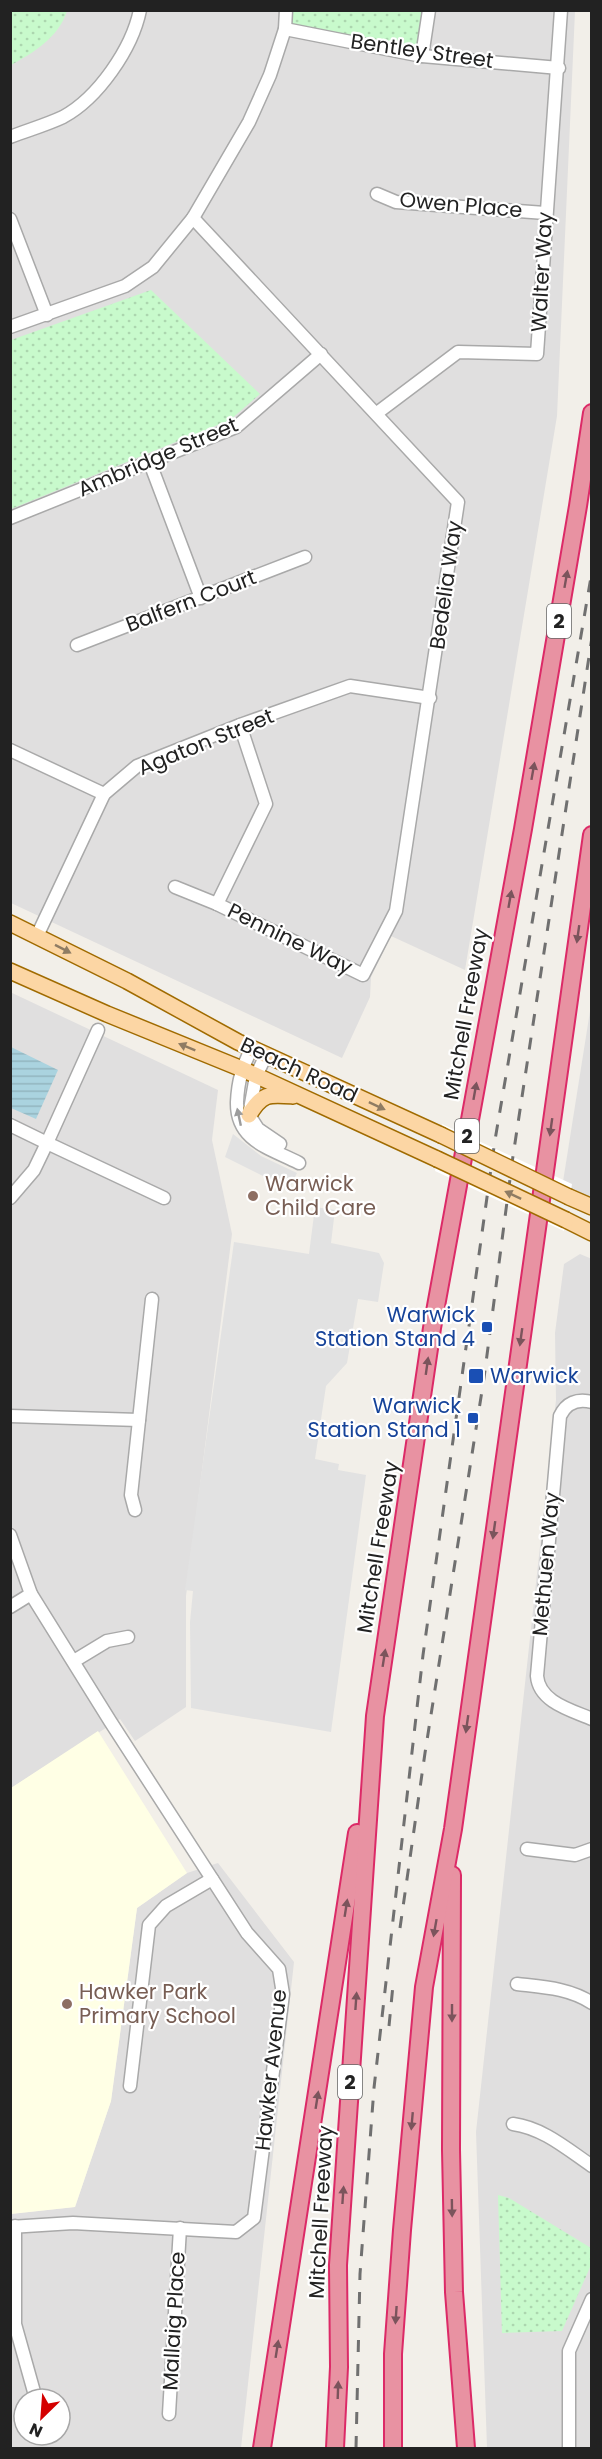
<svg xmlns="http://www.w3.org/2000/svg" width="602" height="2459" font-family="Poppins,sans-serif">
  <defs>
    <pattern id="park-dots" width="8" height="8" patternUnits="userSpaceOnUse" patternTransform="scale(1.5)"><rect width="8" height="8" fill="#c8facc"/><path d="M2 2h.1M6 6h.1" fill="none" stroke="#acd6af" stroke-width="1.8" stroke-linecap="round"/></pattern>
    <pattern id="water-rules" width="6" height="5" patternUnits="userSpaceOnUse" patternTransform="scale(1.5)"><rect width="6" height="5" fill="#aad3df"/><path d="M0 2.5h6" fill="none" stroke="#92b5bf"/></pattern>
  </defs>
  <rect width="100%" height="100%" fill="#f2efe9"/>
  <g fill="#e0dfdf" fill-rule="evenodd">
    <polygon points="10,11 575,11 557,416 465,970 391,936 371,977 370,997 342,1058 11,903"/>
    <polygon points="10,992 218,1090 212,1140 232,1234 186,1596 186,1707 135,1741 120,1719 11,1788"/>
    <polygon points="591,1005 591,1201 562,1188"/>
    <polygon points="580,1254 592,1259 591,2448 487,2448 476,2132 556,1400 555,1333 564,1264"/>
    <path d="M218,1863L294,1962L241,2448H11L10,2214L75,2207L111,2101L137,1908L187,1873ZM24,2399H60V2435H24Z"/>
  </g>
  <polygon fill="#ffffe5" points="98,1731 187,1873 137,1908 111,2101 75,2207 11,2214 11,1788"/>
  <g fill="url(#park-dots)">
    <path d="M11,10H67V11C59,37 33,53 11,65Z"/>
    <polygon points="285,11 429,11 422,56 285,29"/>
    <polygon points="151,290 260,394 230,420 11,509 11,340"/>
    <polygon points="498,2195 509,2198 591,2248 591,2265 562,2331 502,2333"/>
  </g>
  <g fill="#e2e2e2">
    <polygon points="233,1134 261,1156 297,1173 289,1189 225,1157"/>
    <polygon points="315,1207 335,1210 331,1243 379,1253 384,1263 378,1302 358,1299 347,1363 326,1386 315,1459 339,1464 338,1470 366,1475 331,1732 191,1708 190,1622 193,1591 185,1590 234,1242 309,1254"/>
  </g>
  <polygon fill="url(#water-rules)" points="11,1047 58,1070 36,1119 11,1108"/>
  <g fill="#fff">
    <polygon points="442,1124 572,1184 569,1203 440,1143"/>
    <polygon points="438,1152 567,1214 564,1231 435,1171"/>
  </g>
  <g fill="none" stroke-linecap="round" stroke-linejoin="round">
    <defs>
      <g id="minor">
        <polyline points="285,29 422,56 559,68"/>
        <polyline points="422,56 429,10"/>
        <path d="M10,137C28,130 46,125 63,117C98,98 132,49 140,10"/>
        <polyline points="377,194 396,202 545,213"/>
        <polyline points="10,219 47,315"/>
        <polyline points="10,327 125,286 153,267 193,218 249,122 270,75 285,29 286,10"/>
        <polyline points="377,413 458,352 537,354 561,10"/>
        <polyline points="150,463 201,598"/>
        <polyline points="10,518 236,427 321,354"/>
        <polyline points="77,645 305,557"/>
        <polyline points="10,750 104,794"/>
        <polyline points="175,887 217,904 363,975 396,911 458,502 193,218"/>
        <polyline points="217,904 266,804 240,725"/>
        <polyline points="37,936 104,794 137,766 240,725 350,686 430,698"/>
        <polyline points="98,1030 47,1143 164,1198"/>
        <path d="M252,1048C242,1067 238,1081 237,1102C236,1141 270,1148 299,1163"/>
        <polyline points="266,1055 256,1076 249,1115 258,1129 280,1144"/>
        <polyline points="10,1125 47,1143 34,1170 10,1198"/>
        <path d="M592,1402C577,1398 566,1403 560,1416L537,1676C539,1702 571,1710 592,1719"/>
        <polyline points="10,1416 139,1420"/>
        <polyline points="135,1510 131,1495 152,1299"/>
        <polyline points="10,1535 31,1594 110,1721 247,1933 279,1969 283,1994 254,2218 236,2232 73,2223 10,2227"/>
        <polyline points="10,1607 31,1594"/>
        <polyline points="74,1661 107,1641 128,1637"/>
        <polyline points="527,1849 575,1855 592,1849"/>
        <path d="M517,1984C543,1987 569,1988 592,2003"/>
        <polyline points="130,2086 149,1925 166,1906 212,1879"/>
        <path d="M513,2124C543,2128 567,2149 592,2166"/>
        <polyline points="15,2226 15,2324 36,2399"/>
        <polyline points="169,2414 180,2228"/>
        <polyline points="569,2448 569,2351 592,2299"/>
      </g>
      <g id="major">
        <polyline points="10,923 127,981 238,1042 441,1135"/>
        <polyline points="10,971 107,1014 242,1069 437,1159"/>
        <path d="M249,1115C262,1093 269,1094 293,1096"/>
        <polyline points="569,1197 592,1207"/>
        <polyline points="566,1220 592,1233"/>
      </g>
      <g id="highway">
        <polyline points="452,1875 451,2150 454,2292 466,2448"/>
        <polyline points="262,2448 357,1833"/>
        <polyline points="335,2448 339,2367 338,2265 375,1716 432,1328 523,829 578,506 592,413"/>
        <polyline points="393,2448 393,2354 402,2230 424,1987 453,1829 592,835"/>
      </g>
    </defs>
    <use href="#minor" stroke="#a9a9a9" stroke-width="15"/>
    <use href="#major" stroke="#a06b00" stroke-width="18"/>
    <use href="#highway" stroke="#dc2a67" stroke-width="20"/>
    <use href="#minor" stroke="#fff" stroke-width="12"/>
    <use href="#major" stroke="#fcd6a4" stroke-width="15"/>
    <use href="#highway" stroke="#e892a2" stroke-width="16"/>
    <g stroke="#707070" stroke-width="3" stroke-dasharray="12 12" stroke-linecap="butt">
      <polyline points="400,1928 425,1753 484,1378 513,1156 592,637"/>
      <polyline points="389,2026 393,1985"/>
      <polyline points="356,2448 360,2274 374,2088 423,1655 495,1140 592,571"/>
    </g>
    <defs>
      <g id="major-bridge">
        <polyline points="441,1135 569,1197"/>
        <polyline points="437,1159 566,1220"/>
      </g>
    </defs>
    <use href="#major-bridge" stroke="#a06b00" stroke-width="18" stroke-linecap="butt"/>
    <use href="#major-bridge" stroke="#fcd6a4" stroke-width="15"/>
  </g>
  <defs><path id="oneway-solid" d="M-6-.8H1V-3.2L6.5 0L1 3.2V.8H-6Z" transform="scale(1.5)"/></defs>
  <g fill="#7b545c">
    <use href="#oneway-solid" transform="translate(566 579) rotate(-80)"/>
    <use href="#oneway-solid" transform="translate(533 771) rotate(-80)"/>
    <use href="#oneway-solid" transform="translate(510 899) rotate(-80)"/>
    <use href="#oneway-solid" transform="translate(578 934) rotate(98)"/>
    <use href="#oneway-solid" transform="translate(475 1091) rotate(-80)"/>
    <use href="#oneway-solid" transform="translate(551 1127) rotate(98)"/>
    <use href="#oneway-solid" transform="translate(521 1337) rotate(98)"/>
    <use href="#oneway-solid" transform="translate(427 1366) rotate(-82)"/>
    <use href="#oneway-solid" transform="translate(494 1530) rotate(98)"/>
    <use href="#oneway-solid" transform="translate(384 1658) rotate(-81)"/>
    <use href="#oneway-solid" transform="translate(467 1724) rotate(98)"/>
    <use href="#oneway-solid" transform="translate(346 1908) rotate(-81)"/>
    <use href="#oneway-solid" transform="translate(435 1928) rotate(100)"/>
    <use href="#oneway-solid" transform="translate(356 2001) rotate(-86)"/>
    <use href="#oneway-solid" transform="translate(452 2013) rotate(90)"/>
    <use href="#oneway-solid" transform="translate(317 2100) rotate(-81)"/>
    <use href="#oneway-solid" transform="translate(412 2121) rotate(95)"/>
    <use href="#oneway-solid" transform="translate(343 2195) rotate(-86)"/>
    <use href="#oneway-solid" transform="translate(452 2208) rotate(89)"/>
    <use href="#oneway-solid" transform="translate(396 2315) rotate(94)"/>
    <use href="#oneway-solid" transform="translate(277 2349) rotate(-81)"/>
    <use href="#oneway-solid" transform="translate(338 2390) rotate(-88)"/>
  </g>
  <g fill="#8f7c63">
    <use href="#oneway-solid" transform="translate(63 949) rotate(27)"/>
    <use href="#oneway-solid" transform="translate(187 1047) rotate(-158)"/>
    <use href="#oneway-solid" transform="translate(377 1106) rotate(25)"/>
    <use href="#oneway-solid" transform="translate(513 1195) rotate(-155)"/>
  </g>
  <use fill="#9c9c9c" href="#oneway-solid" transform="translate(239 1117) rotate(-102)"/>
  <g fill="#8d6e63" stroke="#fff" stroke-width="2">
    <circle cx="253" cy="1196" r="6"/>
    <circle cx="67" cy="2004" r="6"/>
  </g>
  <g fill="#1a4fb4" stroke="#fff" stroke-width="2">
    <rect x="481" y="1321" width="12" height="12" rx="3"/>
    <rect x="468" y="1368" width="16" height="16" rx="3"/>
    <rect x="467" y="1412" width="12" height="12" rx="3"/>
  </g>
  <g text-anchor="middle" stroke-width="4.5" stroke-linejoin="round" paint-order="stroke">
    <g fill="#fff" stroke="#646464" stroke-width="1.5">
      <rect x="547" y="604" width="24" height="34" rx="4.5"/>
      <rect x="455" y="1119" width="24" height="34" rx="4.5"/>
      <rect x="338" y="2065" width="24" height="34" rx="4.5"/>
    </g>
    <g font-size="20" font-weight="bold" fill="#222">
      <text x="559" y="628">2</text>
      <text x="467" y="1143">2</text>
      <text x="350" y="2089">2</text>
    </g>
    <g font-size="21" fill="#222" stroke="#fff">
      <text transform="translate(422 51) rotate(8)" y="7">Bentley Street</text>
      <text transform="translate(461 205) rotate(5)" y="7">Owen Place</text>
      <text transform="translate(542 272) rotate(-87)" y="7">Walter Way</text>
      <text transform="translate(158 457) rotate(-23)" y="7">Ambridge Street</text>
      <text transform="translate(446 585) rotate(-82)" y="7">Bedelia Way</text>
      <text transform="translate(191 601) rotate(-21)" y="7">Balfern Court</text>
      <text transform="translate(206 742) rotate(-22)" y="7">Agaton Street</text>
      <text transform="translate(290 939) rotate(26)" y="7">Pennine Way</text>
      <text transform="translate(466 1014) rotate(-80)" y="7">Mitchell Freeway</text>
      <text transform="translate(299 1070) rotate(25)" y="7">Beach Road</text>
      <text transform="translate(378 1547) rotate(-81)" y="7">Mitchell Freeway</text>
      <text transform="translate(546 1564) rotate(-85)" y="7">Methuen Way</text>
      <text transform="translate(271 2070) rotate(-84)" y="7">Hawker Avenue</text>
      <text transform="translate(321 2212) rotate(-87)" y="7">Mitchell Freeway</text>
      <text transform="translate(174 2321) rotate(-87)" y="7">Mallaig Place</text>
    </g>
    <g font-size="21" fill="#785e54" stroke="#fff" text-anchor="start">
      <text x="265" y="1191">Warwick<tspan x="265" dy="24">Child Care</tspan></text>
      <text x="79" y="1999">Hawker Park<tspan x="79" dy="24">Primary School</tspan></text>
    </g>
    <g font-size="21" fill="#164399" stroke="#fff" text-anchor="end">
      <text x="475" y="1322">Warwick<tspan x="475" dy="24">Station Stand 4</tspan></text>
      <text x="490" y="1383" text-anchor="start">Warwick</text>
      <text x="461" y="1413">Warwick<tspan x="461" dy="24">Station Stand 1</tspan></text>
    </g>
  </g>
  <rect width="602" height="2459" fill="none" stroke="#222222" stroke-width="24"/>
  <g transform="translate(42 2417) rotate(205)"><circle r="28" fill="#ffffff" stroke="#a7a7a7" stroke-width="1.5"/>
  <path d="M0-4.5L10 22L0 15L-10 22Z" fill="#d40000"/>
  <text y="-9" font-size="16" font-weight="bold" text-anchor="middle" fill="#222222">N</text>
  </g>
</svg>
